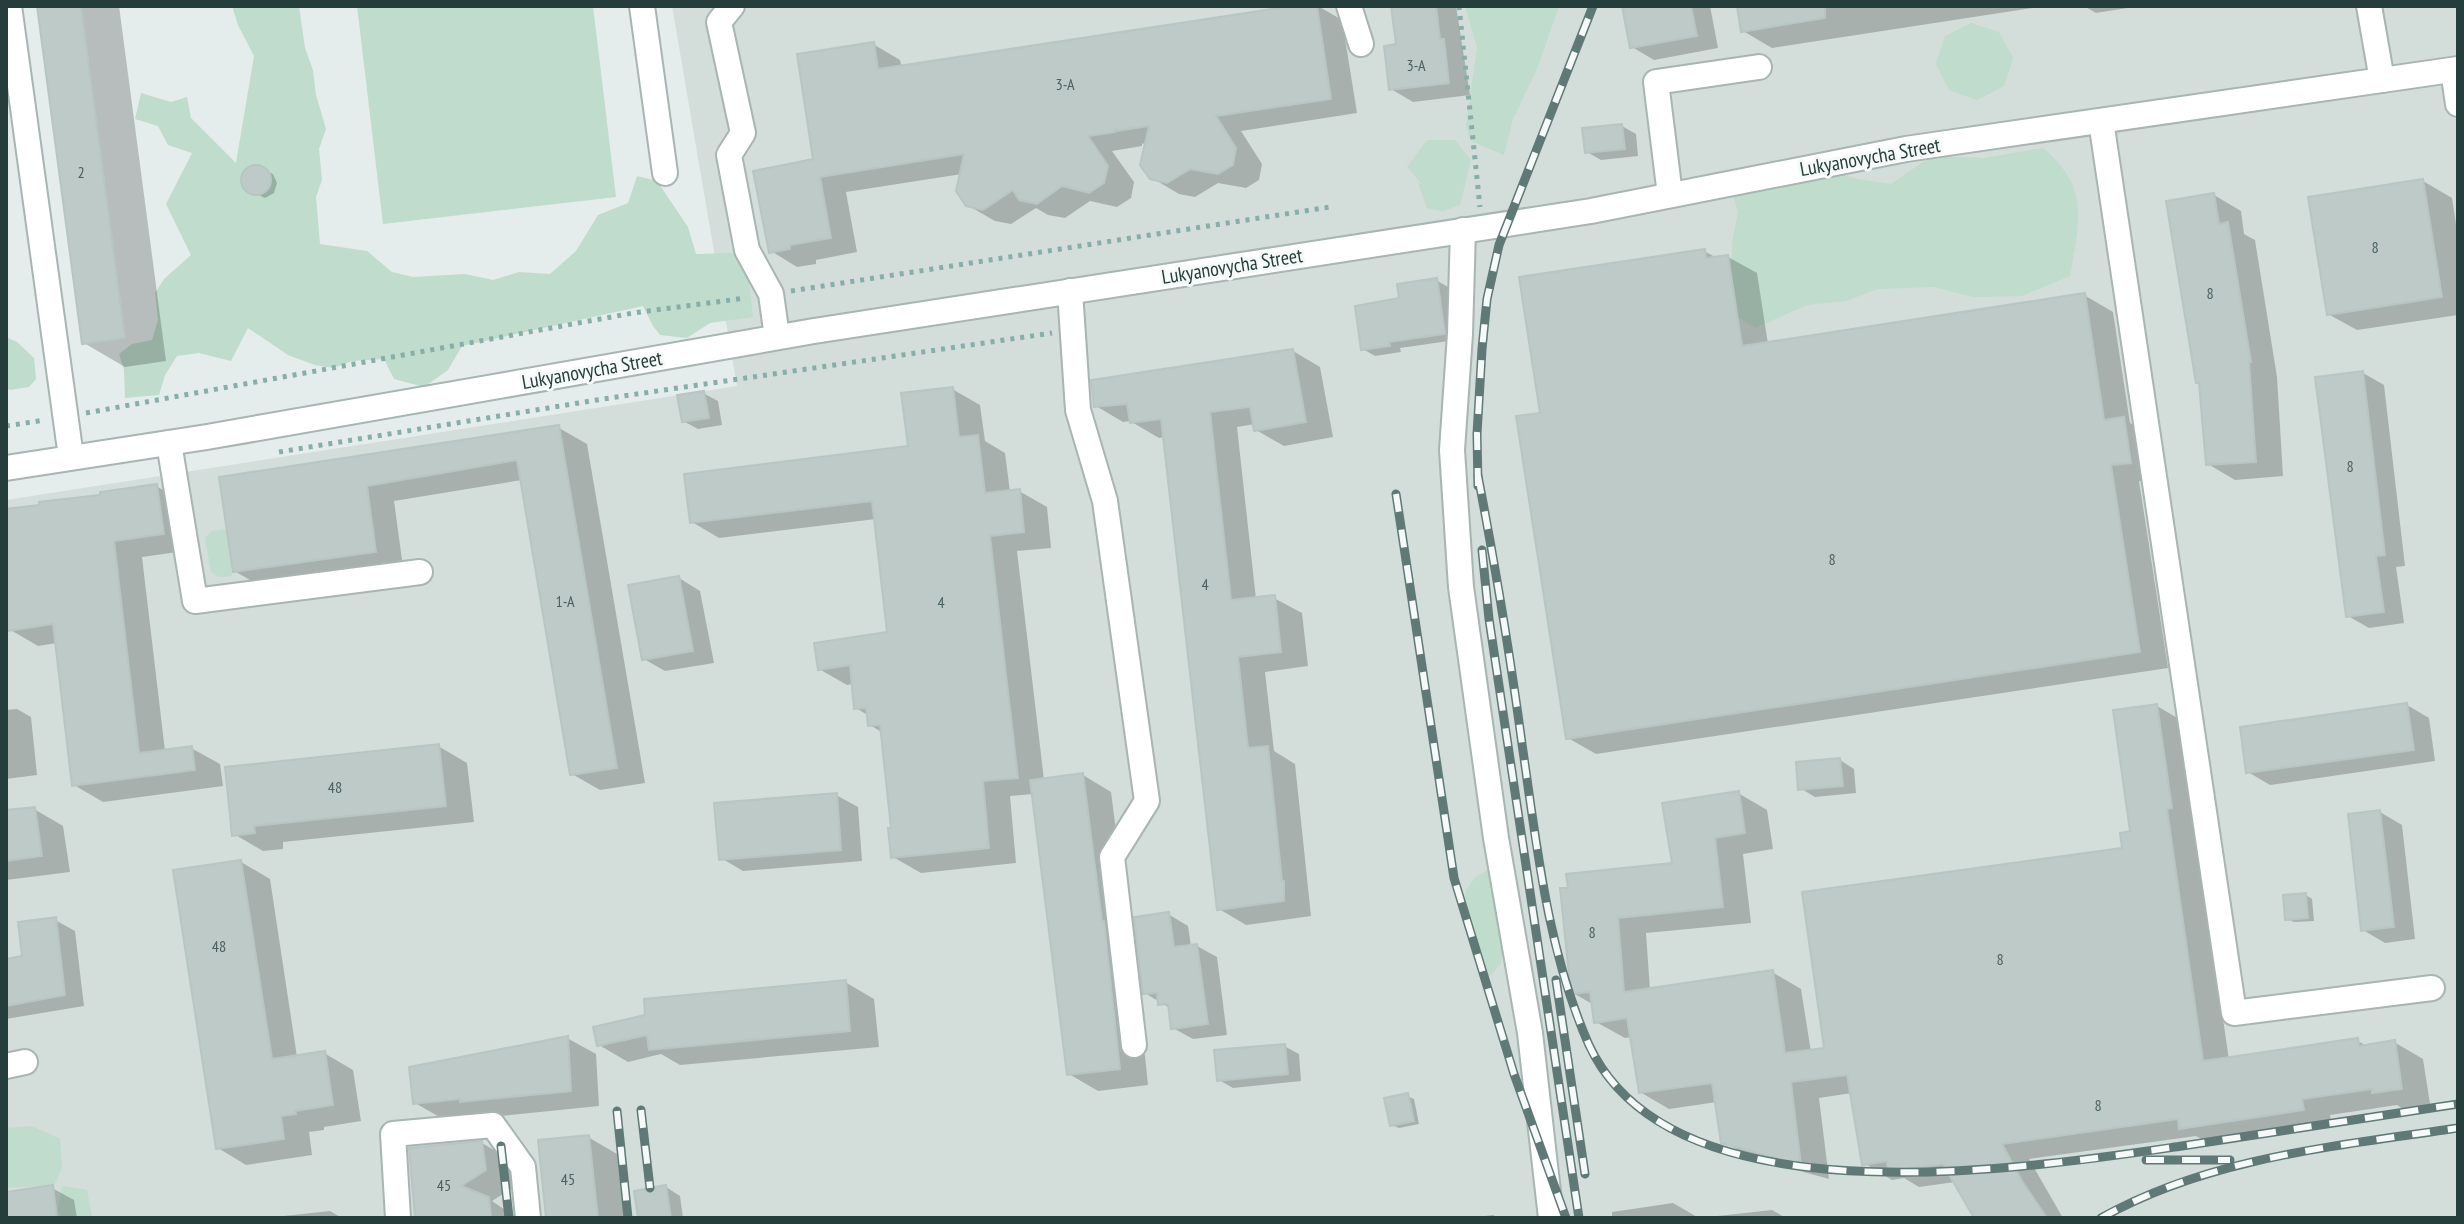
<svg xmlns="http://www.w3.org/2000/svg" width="2464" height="1224" font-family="'PT Sans Narrow',sans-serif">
  <rect width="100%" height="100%" fill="#e4edeb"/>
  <polygon fill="#d3ddda" points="672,6 2458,6 2458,1218 6,1218 6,500 737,386"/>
  <g fill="#bfdccc">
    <polygon points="232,6 299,6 305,48 313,70 316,95 326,129 319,149 322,180 316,197 320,244 367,251 392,272 413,277 465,274 493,280 519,272 550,274 576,251 598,215 628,203 637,176 657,181 688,227 696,254 732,253 747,264 753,317 710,323 687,338 660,335 653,326 643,306 462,346 448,370 424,387 394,379 384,359 352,361 333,368 315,365 288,355 248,328 231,361 199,353 177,356 165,375 159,395 125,398 124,370 119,354 132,344 152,340 158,320 155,293 164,279 191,255 166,204 192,153 168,145 158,126 135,119 141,93 171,102 187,97 191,118 236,163 254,56 238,25"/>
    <polygon points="357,6 593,6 616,197 383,224"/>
    <polygon points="1465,6 1559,6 1537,69 1513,119 1504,155 1471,141 1466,126 1477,47"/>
    <polygon points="1971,23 1999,32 2013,58 2004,86 1977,100 1949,90 1936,64 1945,36"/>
    <polygon points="1427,140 1455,140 1471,160 1460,205 1443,211 1427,208 1418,183 1422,184 1407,167"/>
    <path d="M2043,148C2091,189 2079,220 2070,276L2022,296L1973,297L1934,287L1877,289L1846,301L1807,305L1755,328L1728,311L1733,237L1738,213L1732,191L1825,169L1857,179L1891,184L1932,156L1983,158Z"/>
    <polygon points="6,337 17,342 34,358 36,379 29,387 10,390 6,388"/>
    <polygon points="227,529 232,576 220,577 211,572 205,538 212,531"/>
    <polygon points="1490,869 1504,948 1501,963 1490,976 1478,962 1479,948 1464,901 1466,891 1476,876"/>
    <polygon points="32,1126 60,1139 62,1168 54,1185 6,1188 6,1128"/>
    <polygon points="62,1186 87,1190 92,1218 62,1218 58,1209"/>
  </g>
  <g fill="#0003">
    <polygon points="39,6 119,6 166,361 125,367 84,343"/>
    <polygon points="1305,6 1318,6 1342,20 1357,113 1241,131 1262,164 1259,180 1246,188 1218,183 1195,197 1179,194 1152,178 1147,146 1142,143 1142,146 1112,151 1134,182 1131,198 1117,207 1090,201 1065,218 1048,215 1036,208 1011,224 995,221 967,205 962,174 846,192 857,252 816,260 816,264 797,267 771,251 873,44 900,60 902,68"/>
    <polygon points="1393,6 1456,6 1470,95 1413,102 1391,89 1398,46"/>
    <polygon points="1624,6 1710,6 1718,48 1654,60 1632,47"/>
    <polygon points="1740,6 2045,6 1772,48 1743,31"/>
    <polygon points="2084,6 2140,6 2096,13"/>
    <polygon points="1622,126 1636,134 1638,156 1601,160 1587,152"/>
    <polygon points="255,167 273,174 277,183 274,193 265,198 248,190 243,181 246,171"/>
    <polygon points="2423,181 2452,198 2458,237 2458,315 2357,330 2328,314"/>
    <polygon points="2214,195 2241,211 2244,234 2255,240 2277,377 2283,476 2235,480 2208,464 2202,384"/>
    <polygon points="1704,251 1717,258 1728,257 1757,273 1768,344 2084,295 2113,312 2130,423 2152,436 2159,479 2139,481 2168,668 1596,754 1568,738 1542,414"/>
    <polygon points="1436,280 1448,287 1456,340 1400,348 1401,352 1375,356 1363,349 1401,300"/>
    <polygon points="1293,351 1320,367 1333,437 1284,446 1256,430 1255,424 1237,427 1256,599 1274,598 1302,613 1308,666 1265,672 1274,751 1295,764 1311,916 1246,925 1219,909 1165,437 1159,438 1130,421 1123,422 1096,406"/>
    <polygon points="2363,373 2384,385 2405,566 2396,567 2404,623 2369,628 2348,616"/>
    <polygon points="952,389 980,405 985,441 1005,453 1010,492 1019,491 1047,507 1051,548 1017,551 1044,780 1083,775 1111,792 1130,938 1133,940 1148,1085 1098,1091 1069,1074 1034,794 1010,796 1016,863 921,873 893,857 893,829 883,733 870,725 869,716 856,708 853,684 847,685 819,669 890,634 876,519 719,538 692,522 910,448"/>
    <polygon points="703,393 718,401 722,425 698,429 683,421"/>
    <polygon points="559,428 587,444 645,783 600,790 572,774 522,480 394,501 403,567 263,587 234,571 221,479"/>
    <polygon points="156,486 185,503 192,550 142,557 165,751 191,748 220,764 223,786 103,802 74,785 57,643 38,646 9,629 6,605 6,512"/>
    <polygon points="679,578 700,591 714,663 665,671 644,659"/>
    <polygon points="2407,705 2429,718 2435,761 2270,785 2248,772"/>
    <polygon points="2157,706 2186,723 2195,824 2229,1060 2357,1041 2368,1046 2394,1042 2423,1059 2430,1104 2403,1109 2397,1105 2330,1115 2332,1126 2210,1144 2196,1136 2029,1159 2063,1218 1971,1218 1975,1215 1955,1182 1919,1187 1904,1178 1892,1180 1864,1163 1852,1093 1819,1098 1829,1179 1752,1158 1723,1141 1717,1102 1669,1109 1640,1092 1632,1037 1625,1038 1596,1022 1594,1005 1573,993 1562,890 1674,864 1738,793 1767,810 1773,849 1743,854 1751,923 1646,933 1650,990 1772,972 1801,989 1811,1052 1826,1050 2124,849 2132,833"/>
    <polygon points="17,709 31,717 37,775 6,779 6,710"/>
    <polygon points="438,746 467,763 474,822 283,842 283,849 263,851 234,834"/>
    <polygon points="1840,760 1854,769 1856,793 1815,797 1800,788"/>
    <polygon points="836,795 858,807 862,861 743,871 721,858"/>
    <polygon points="34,809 63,826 70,872 6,880 6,812"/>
    <polygon points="2380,812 2402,825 2415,939 2385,943 2363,930"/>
    <polygon points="241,862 270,879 297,1057 324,1053 353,1070 361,1121 324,1127 324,1130 309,1132 312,1155 246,1165 218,1148"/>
    <polygon points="2306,895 2312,899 2314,921 2294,922 2287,919"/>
    <polygon points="1168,914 1188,926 1191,946 1197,946 1217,957 1227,1035 1193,1039 1173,1028 1171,1009 1145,993"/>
    <polygon points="55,920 75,931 84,1006 6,1019 6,961 24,958"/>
    <polygon points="845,982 874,999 879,1047 680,1065 661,1054 628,1062 599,1045"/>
    <polygon points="567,1038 596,1054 599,1106 491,1117 443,1119 415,1103"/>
    <polygon points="1284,1046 1299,1054 1301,1081 1233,1088 1219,1080"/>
    <polygon points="1407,1096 1414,1099 1419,1124 1399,1128 1392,1125"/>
    <polygon points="588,1137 617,1154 624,1218 548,1218"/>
    <polygon points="482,1143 511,1160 514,1187 492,1201 517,1218 417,1218"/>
    <polygon points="666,1187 680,1196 683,1218 640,1218"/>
    <polygon points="52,1188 74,1200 77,1218 6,1218 6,1194"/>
    <polygon points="1673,1203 1699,1218 1772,1210 1786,1218 1612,1218 1612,1212"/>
    <polygon points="330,1211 342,1218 265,1218"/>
    <polygon points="1493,1215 1499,1218 1467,1218"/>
  </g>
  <g fill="#bdcac7" stroke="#b7c6c3" stroke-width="2">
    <polygon points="37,6 81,6 125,338 82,344"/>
    <polygon points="1292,6 1317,6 1331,99 1216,116 1236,148 1233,165 1218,174 1190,169 1167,183 1150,179 1140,165 1149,126 1117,131 1116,129 1115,132 1088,136 1108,166 1104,183 1089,193 1062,186 1037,204 1019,200 1013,190 983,210 966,206 956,191 964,154 820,177 831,238 790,245 790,249 769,253 753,171 813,159 797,54 874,42 878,69"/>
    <polygon points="1391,6 1436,6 1440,39 1444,39 1449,83 1389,90 1384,46 1396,44"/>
    <polygon points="1622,6 1691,6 1697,36 1630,48"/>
    <polygon points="1737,6 1825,6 1825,18 1741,32"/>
    <polygon points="1622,124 1625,149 1585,153 1582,128"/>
    <circle cx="256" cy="180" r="15"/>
    <polygon points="2423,179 2442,297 2327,315 2308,197"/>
    <polygon points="2214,193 2219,224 2228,222 2251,362 2249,362 2256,462 2206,465 2199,383 2196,383 2166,201"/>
    <polygon points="1705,249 1706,258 1728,255 1742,346 2085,293 2104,420 2124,417 2131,463 2111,465 2140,652 1566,739 1516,416 1540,413 1519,277"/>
    <polygon points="1437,278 1445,334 1389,342 1390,346 1361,350 1355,306 1399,298 1397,284"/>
    <polygon points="1293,349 1306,422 1254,431 1250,407 1210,412 1231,600 1275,595 1281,652 1238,657 1248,748 1268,746 1282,881 1284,881 1284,901 1217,910 1161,419 1130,423 1127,404 1094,407 1091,380"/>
    <polygon points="2363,371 2385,555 2376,556 2384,612 2346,617 2315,377"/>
    <polygon points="953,387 959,437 978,435 985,493 1020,489 1024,532 990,536 1018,778 983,781 989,848 891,858 888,828 891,828 880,725 868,726 866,708 854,709 850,665 818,670 814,643 887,632 872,501 690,523 684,474 908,446 901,393"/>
    <polygon points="704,391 709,418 682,422 677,395"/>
    <polygon points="559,425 617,768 570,775 517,460 367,486 376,552 233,572 219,477"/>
    <polygon points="157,484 164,534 114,541 139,753 192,746 195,770 72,786 53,624 7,631 6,509 39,505 39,502 100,495 100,492"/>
    <polygon points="679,576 693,651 642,660 628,585"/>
    <polygon points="2407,703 2414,750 2246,773 2240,727"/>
    <polygon points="2157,704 2172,808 2167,809 2203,1061 2358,1038 2359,1046 2395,1040 2402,1089 2372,1093 2372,1089 2302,1099 2304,1110 2179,1129 2178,1119 2002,1144 2022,1181 2047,1218 1974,1218 1943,1164 1888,1172 1887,1161 1862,1165 1847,1075 1791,1082 1801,1165 1721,1143 1712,1083 1639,1093 1627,1018 1594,1023 1590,992 1571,994 1560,888 1568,888 1566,874 1672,863 1662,803 1739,791 1745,833 1715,838 1723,907 1618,918 1624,992 1773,970 1785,1053 1824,1048 1802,892 2122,848 2120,833 2130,831 2113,710"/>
    <polygon points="439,744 446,806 254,826 255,833 232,836 225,767"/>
    <polygon points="1840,758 1843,786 1798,790 1796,762"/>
    <polygon points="1083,773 1102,921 1104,921 1120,1069 1067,1075 1030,780"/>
    <polygon points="837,793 841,850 719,860 714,803"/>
    <polygon points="35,807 42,856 6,861 6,810"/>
    <polygon points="2380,810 2394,927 2361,931 2348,814"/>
    <polygon points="241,860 272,1059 325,1051 333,1105 295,1111 296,1114 281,1116 284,1139 216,1149 173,870"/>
    <polygon points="2306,893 2308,918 2285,920 2283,895"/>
    <polygon points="1169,912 1174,947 1197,944 1208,1024 1171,1029 1168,1004 1158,1005 1157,993 1143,994 1134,917"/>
    <polygon points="56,917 65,995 6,1006 6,959 22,956 18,922"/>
    <polygon points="846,980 850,1031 649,1050 647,1035 597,1046 593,1027 645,1015 644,999"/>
    <polygon points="568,1036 571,1091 460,1102 460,1099 413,1104 409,1067"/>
    <polygon points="1285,1044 1288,1074 1217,1081 1214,1050"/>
    <polygon points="1408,1093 1414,1121 1390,1126 1384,1098"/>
    <polygon points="589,1135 598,1218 546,1218 538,1140"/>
    <polygon points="482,1141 486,1170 461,1186 489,1197 491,1218 415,1218 409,1148"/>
    <polygon points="53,1185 57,1218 6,1218 6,1192"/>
    <polygon points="666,1185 671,1218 638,1218 634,1191"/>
  </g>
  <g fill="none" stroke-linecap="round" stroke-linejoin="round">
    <defs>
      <g id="minor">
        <polyline points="9,6 71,457"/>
        <polyline points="642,6 665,173"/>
        <polyline points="732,6 719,22 743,133 729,155 747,250 771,294 777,337"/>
        <polyline points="1349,6 1361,44"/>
        <polyline points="2369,6 2382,80"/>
        <polyline points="2453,70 2458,104"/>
        <polyline points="2101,121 2234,1013 2432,988"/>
        <polyline points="1670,195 1656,82 1759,67"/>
        <polyline points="1463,230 1460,334 1452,450 1461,587 1496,838 1530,1033 1551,1218"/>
        <polyline points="1070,291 1078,410 1105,501 1147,801 1112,857 1134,1045"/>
        <polyline points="169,443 195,601 420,572"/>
        <polyline points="6,468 207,437 814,331 1591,211 1906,149 2458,69"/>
        <polyline points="6,1066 25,1062"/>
        <polyline points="398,1218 393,1134 493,1125 523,1167 528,1218"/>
      </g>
    </defs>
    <use href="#minor" stroke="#a7b5b3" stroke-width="28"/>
    <g stroke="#87aea9" stroke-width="5" stroke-dasharray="4 6" stroke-linecap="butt">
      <polyline points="1459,6 1480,207"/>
      <polyline points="791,291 1330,207"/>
      <polyline points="86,413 633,313 746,298"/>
      <polyline points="6,426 45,420"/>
      <polyline points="279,452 603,399 1052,333"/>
    </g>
    <use href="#minor" stroke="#fff" stroke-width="24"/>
    <defs>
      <g id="rail">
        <path d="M1478,476C1495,565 1510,654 1522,744C1537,846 1547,950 1589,1045C1672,1224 2022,1169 2182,1146C2274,1132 2366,1118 2458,1104"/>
        <polyline points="1478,486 1477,434 1482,349 1487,299 1499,245 1593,6"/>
        <polyline points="1396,494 1454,878 1514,1074 1566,1218"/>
        <polyline points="1482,550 1489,619 1579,1218"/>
        <polyline points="1556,980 1585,1174"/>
        <polyline points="641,1110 650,1188"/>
        <polyline points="617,1111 628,1218"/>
        <polyline points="501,1146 509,1218"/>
        <polyline points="2146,1160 2230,1160"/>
        <path d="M2101,1218C2210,1157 2337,1146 2458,1128"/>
      </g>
    </defs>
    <use href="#rail" stroke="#5f7976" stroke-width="9"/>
    <use href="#rail" stroke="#f5f9f8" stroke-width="6" stroke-dasharray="18" stroke-linecap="butt"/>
  </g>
  <g text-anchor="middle" stroke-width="6" stroke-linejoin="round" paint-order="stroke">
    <g font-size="16" fill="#4b605e">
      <text x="1416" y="71">3-А</text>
      <text x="1065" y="90">3-А</text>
      <text x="81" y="178">2</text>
      <text x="2375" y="253">8</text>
      <text x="2210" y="299">8</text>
      <text x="2350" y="472">8</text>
      <text x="1832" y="565">8</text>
      <text x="1205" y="590">4</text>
      <text x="565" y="607">1-А</text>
      <text x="941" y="608">4</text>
      <text x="335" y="793">48</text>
      <text x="1592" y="938">8</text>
      <text x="219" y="952">48</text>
      <text x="2000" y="965">8</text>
      <text x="2098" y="1111">8</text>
      <text x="568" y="1185">45</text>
      <text x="444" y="1191">45</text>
    </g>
    <g font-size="20" fill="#253d3b" stroke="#f5f9f8">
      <text transform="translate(1870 157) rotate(-10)" y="7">Lukyanovycha Street</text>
      <text transform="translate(1232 266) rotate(-9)" y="7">Lukyanovycha Street</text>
      <text transform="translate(592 370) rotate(-10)" y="7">Lukyanovycha Street</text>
    </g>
  </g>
  <rect width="2464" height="1224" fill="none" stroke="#253d3b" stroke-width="16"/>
</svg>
